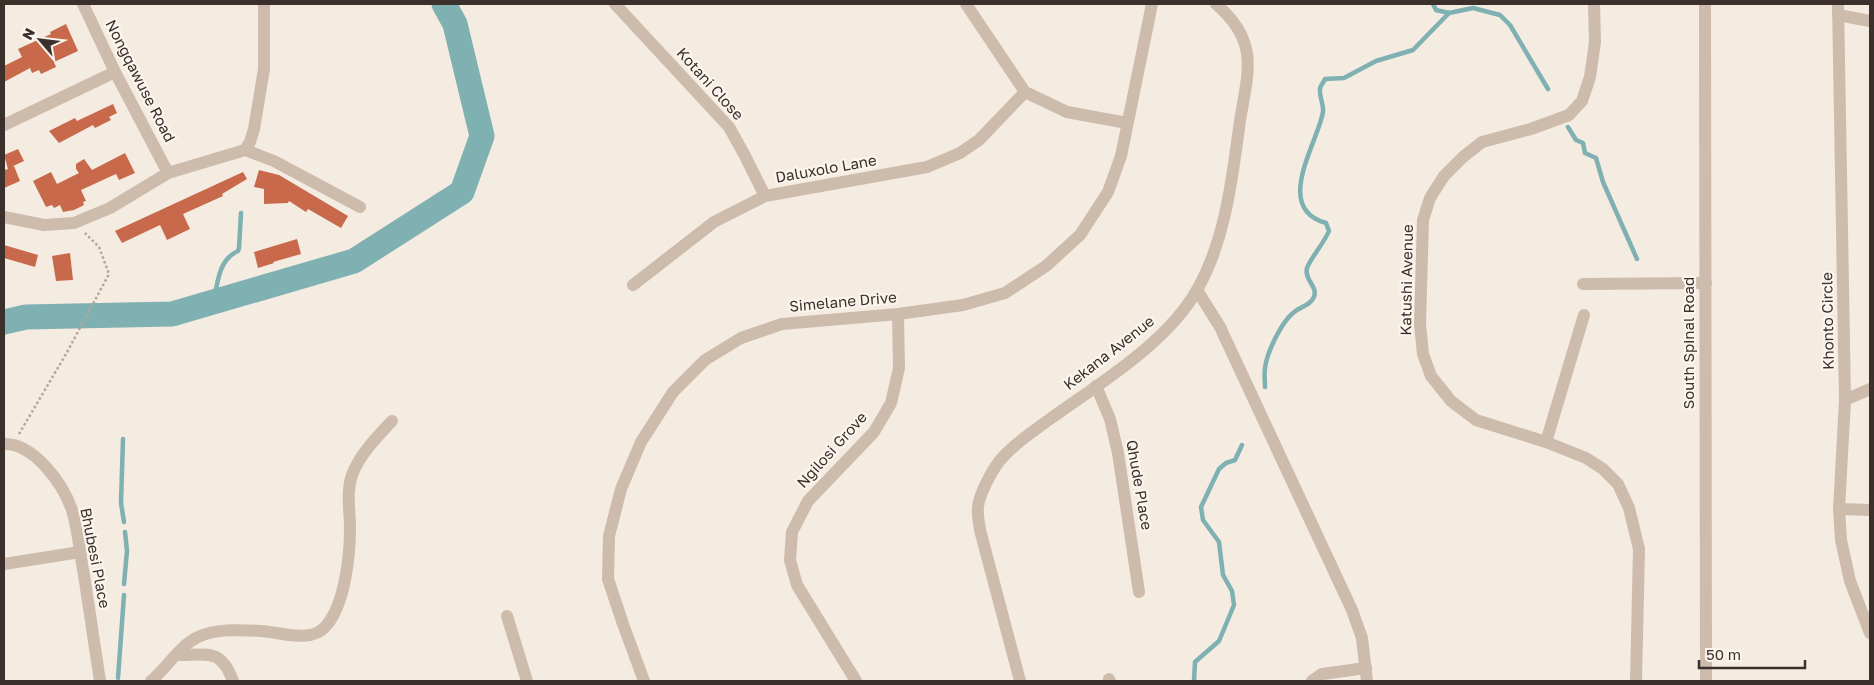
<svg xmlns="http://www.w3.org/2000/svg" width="1874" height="685" font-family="'Golos Text',sans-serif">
  <rect width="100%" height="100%" fill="#f4ebe1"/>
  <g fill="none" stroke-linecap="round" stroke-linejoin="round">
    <g stroke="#7fb0b2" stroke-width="4.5">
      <polyline points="1433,4 1436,10 1449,13 1473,8 1500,15 1510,25 1548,89"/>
      <polyline points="1568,127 1576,140 1583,143 1585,153 1596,158 1603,182 1637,259"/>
      <path d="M214,302C217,283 219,259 238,251L239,248L241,213"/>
      <path d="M1265,387C1265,381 1264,374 1265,368C1267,352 1281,323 1293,313C1300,306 1309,307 1314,297C1318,286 1304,280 1307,268C1310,259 1324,243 1329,231L1326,223C1273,208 1317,145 1323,112C1324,105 1319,96 1320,89C1320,86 1324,82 1325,79L1344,78L1376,61L1413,50L1449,13"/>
      <polyline points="123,439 121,503 124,522"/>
      <polyline points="124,584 127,551 125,532"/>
      <polyline points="118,678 124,595"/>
      <polyline points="1194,681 1195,662 1219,641 1234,605 1232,591 1223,575 1219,542 1203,520 1201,507 1219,469 1226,463 1235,460 1242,445"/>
    </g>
    <polyline stroke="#7fb0b2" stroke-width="25" points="4,322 26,317 172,314 354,261 462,192 482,136 455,24 444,4"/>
  </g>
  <g fill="#c8694b">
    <polygon points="66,24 78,51 54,62 56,67 41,74 39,70 32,73 30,68 4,82 4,66 22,57 18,49 51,34 50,32"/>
    <polygon points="113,104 117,113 109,117 111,120 95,128 93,125 59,143 49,131 75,118 77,121"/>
    <polygon points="18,149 24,161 11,167 14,166 20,181 4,188 4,170 8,169 4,155"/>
    <polygon points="125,153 135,173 119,180 116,174 81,190 86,201 83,202 84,205 74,210 63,212 60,205 54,208 52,205 46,207 33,181 51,172 57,184 79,173 76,169 76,164 84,159 92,170"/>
    <polygon points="259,170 279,175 348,216 341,228 308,209 306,212 289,201 288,203 264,204 264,189 254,187"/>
    <polygon points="243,172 247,179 222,194 223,196 183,214 190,229 167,240 160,225 122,243 115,231"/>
    <polygon points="297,239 301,254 273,262 274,263 258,268 254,252"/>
    <polygon points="4,245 38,255 35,267 4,258"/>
    <polygon points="70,253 73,280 56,281 52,256"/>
  </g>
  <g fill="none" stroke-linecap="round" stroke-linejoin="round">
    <polyline stroke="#b9a596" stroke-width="2.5" stroke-dasharray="2.5 2.5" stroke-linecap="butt" points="19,434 66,354 109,274 99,247 85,233"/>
    <g stroke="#cdbbac" stroke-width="12">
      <polyline points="83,4 115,72 168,173"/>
      <polyline points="615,4 729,127 744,154 765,196"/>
      <polyline points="966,4 1025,92 1067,112 1127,123"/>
      <polyline points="1594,4 1595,42 1590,77 1582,101 1569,115 1531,129 1482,142 1463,157 1444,176 1430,198 1423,220 1420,324 1423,354 1431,376 1451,401 1476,420 1546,442 1586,458 1603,469 1618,484 1629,508 1639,549 1636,681"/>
      <polyline points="1705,4 1706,681"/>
      <polyline points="1838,4 1845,400 1839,509 1841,540 1850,581 1870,633"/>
      <polyline points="1838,15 1870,21"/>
      <polyline points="4,125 115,72"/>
      <polyline points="245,150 274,161 360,207"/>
      <polyline points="4,217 44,225 74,223 110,208 168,173 245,150 250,142 254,129 264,69 264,4"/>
      <polyline points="1583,284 1706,283"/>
      <polyline points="633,285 714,222 765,196 927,167 960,153 979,140 1025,92"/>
      <polyline points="1197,290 1220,327 1352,610 1362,638 1367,681"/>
      <polyline points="1096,386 1110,419 1118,453 1139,592"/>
      <polyline points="1845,400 1870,389"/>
      <polyline points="1546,442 1584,315"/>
      <path d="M4,444C34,443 63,484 72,510C78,530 80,554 84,575C89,610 95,646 100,681"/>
      <polyline points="1839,509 1870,510"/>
      <polyline points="4,564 80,552"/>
      <polyline points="507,616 527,681"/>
      <path d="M177,655C208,655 221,648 233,681"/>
      <polyline points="1109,679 1110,681"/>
      <path d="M151,681C166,669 180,645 198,637C217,628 241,630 261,631C281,632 311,644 326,626C345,604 350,556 350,528C350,511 346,492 352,475C360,454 377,437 392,421"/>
      <polyline points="644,681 623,624 608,579 609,536 621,489 641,442 673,392 705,360 741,338 782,324 898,314 963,305 1005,293 1046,266 1080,235 1108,192 1121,156 1152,4"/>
      <polyline points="856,681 797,585 790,560 792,532 808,501 874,432 891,403 899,368 898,314"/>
      <path d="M1020,681L980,530C979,522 977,514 978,507C979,494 994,466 1003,457C1016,442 1035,430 1050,419C1100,383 1167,343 1197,290C1226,239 1232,178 1240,121C1248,71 1260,42 1216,4"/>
      <polyline points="1312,681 1322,674 1366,668"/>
    </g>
  </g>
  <g text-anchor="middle" stroke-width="4.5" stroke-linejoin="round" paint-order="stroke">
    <g font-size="15" fill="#3b302b" stroke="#fbf5ee">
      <text transform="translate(140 81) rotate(63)" y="5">Nongqawuse Road</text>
      <text transform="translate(710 84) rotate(48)" y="5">Kotani Close</text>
      <text transform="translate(826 169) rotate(-10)" y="5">Daluxolo Lane</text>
      <text transform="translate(1407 280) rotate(-89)" y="5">Katushi Avenue</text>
      <text transform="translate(843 302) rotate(-5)" y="5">Simelane Drive</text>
      <text transform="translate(1828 321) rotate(-91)" y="5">Khonto Circle</text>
      <text transform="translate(1689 343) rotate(-90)" y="5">South Spinal Road</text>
      <text transform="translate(1109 353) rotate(-38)" y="5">Kekana Avenue</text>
      <text transform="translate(832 450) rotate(-48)" y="5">Ngilosi Grove</text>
      <text transform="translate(1139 485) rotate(80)" y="5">Qhude Place</text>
      <text transform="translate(95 558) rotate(79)" y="5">Bhubesi Place</text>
    </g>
  </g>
  <rect width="1874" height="685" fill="none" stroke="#3b302b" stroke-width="10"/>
  <g transform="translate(40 40) rotate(298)" stroke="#fbf5ee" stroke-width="4" paint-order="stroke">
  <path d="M0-4L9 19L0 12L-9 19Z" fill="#3b302b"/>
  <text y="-8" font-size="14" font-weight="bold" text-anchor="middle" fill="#3b302b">N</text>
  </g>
  <path d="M1699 660v8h106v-8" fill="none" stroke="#3b302b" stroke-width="2.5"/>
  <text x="1706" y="660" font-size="15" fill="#3b302b" stroke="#fbf5ee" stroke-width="4" paint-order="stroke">50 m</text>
</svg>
